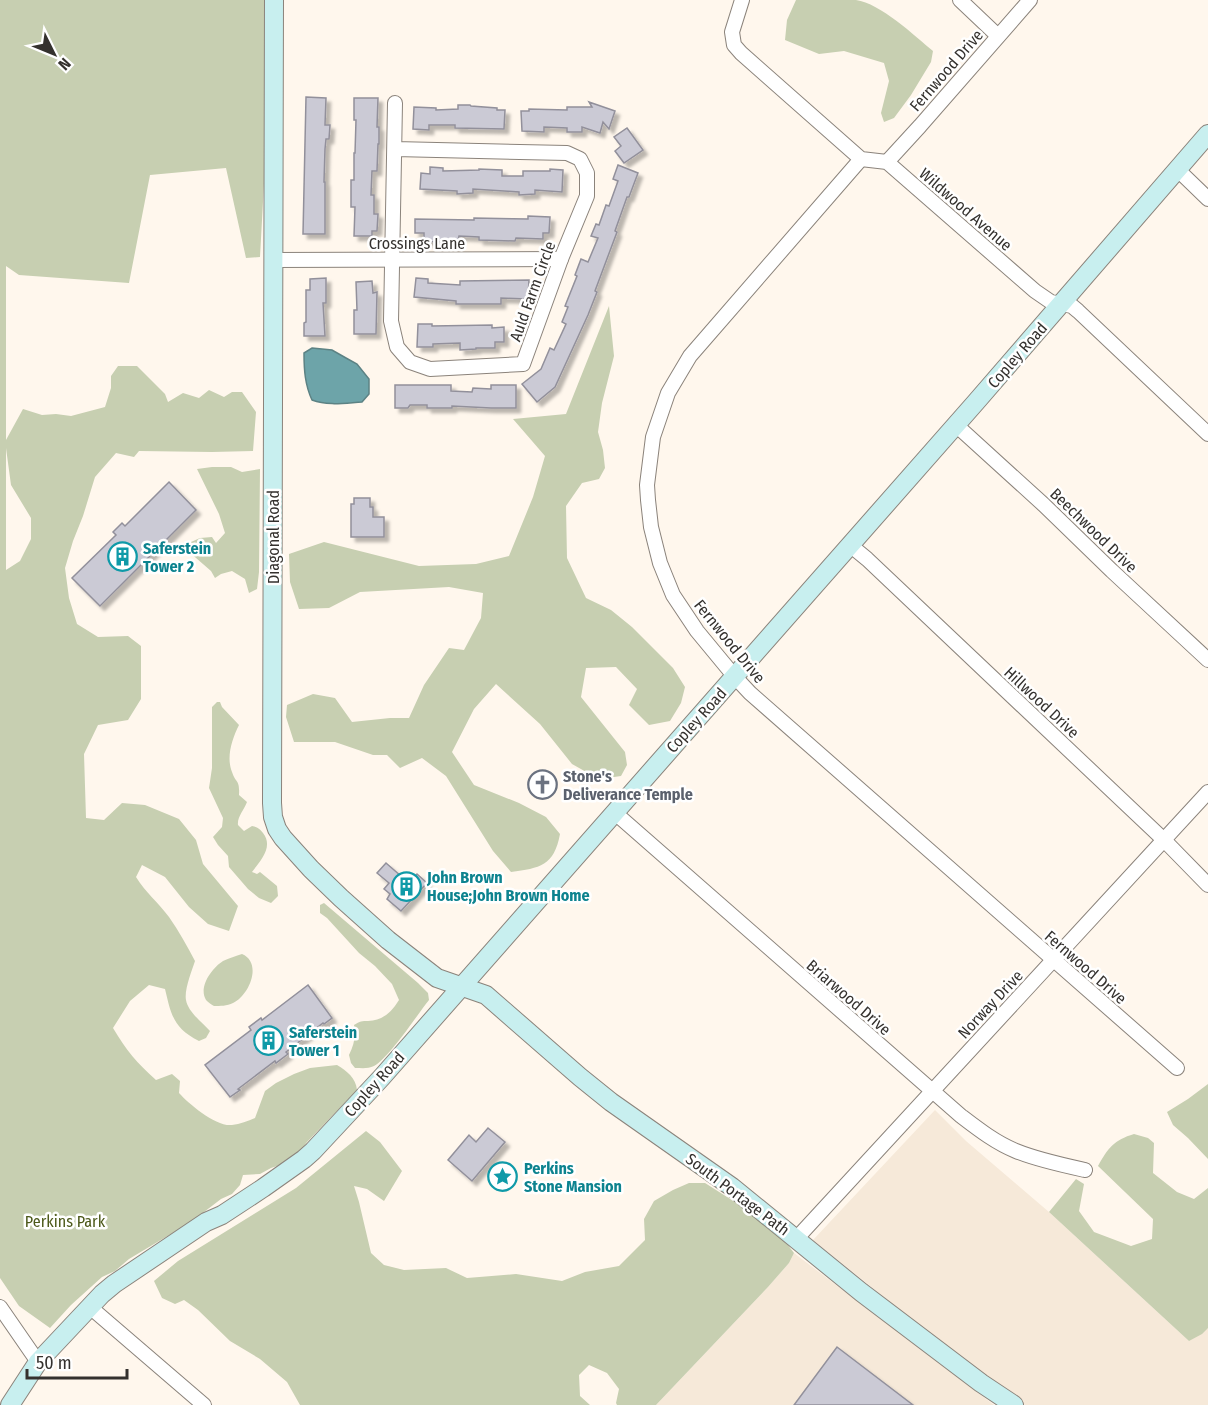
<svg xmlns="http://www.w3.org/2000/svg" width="1208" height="1405" font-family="'Fira Sans Condensed',sans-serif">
  <defs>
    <filter id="shadow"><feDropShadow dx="4.5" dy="4.5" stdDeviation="1.5" flood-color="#0004"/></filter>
  </defs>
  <rect width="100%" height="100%" fill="#fff7ed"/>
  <g fill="#f6e9d9">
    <polygon points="935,1110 966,1141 1049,1212 1189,1341 1208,1319 1208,1405 1025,1405 915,1322 813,1240"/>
    <polygon points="794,1253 965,1383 994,1405 656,1405 768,1287 789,1263"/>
  </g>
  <g fill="#c7cfb1" fill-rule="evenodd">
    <path d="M0,0H274L260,257L246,258L226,168L150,175L129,283L19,275L6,266V440L23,409L42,415L56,414L71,416L105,407L111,388V376L118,366H137L165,394L168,402L183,393L199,398L209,390L224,397L232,392H242L256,412L253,451L212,452L139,451L134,457L116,453L95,477L83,516L73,541L65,568L69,598L77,624L98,637L128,636L141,646V699L128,720L98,725L84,754L86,818L104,820L122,803L145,805L179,819L196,840L203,864L238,906L229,931L208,924L189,907L165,877L142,865L136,877C146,893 158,902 169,917C179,931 187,946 195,961C192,970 184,990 186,1000C188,1012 202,1022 210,1031L206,1038L199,1041C173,1028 171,1014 165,989L149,985L130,1001L113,1028C126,1050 137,1063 156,1080L172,1074L180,1081L179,1093C189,1104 216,1127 232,1125C240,1124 248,1121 255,1118L265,1091L276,1083L294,1074L310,1068L337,1065C347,1071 356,1078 357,1090L307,1142L298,1154L286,1163L271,1168L260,1174L243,1175L240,1185L232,1194L221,1199L191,1222L129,1259L115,1271L102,1277L71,1305L50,1328L19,1306L0,1278ZM6,448L11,485L31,518V539L20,561L6,570Z"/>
    <path d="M796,0C814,0 839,0 856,0C880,3 915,36 933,51L931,62L911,95L894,118L884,122L881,113L889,81L884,63L844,51L819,54L785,40L787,20Z"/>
    <path d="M609,306L614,356L602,403L598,432L603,450L605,468L599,479L582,483L566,506L567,558L586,598L611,610L632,627L673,668L685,687L681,703L670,721L649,725L629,705L637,689L616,667L586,668L581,697L625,752L627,765L621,776L607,778L588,773L572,764L540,724L496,684L474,709L452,752L474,785L519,803L546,817L560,834C554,866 540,868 511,872L493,851L446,776L422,758L400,768L387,755H373L335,742H294L286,717L287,705L313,694L335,698L352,722L390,718H409L424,685L449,648L464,650L481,618L483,593L449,587L360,592L329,608L299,609L290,582L289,554L324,542L419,566L476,564L509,556L533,497L545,456L513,419L566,414Z"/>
    <polygon points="212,467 231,467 242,472 260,469 259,572 257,589 249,593 245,579 232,571 221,574 215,578 211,571 188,551 191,542 200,538 212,537 216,543 225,533 219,514 197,469"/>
    <path d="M217,702H220L222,707L239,725C232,739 226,757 232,772C236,784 240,779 239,795L247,802C244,810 237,817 238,825L244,831L252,826C258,827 260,829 263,833C274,847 260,861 252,872L257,874L260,872L277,886L278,896L271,903L259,898L248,889L229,867L228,856L218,845L213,837L222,827L223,818L209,788L212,768V707Z"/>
    <path d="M324,903L418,983L428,993L429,1000C417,1015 389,1058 374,1066C368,1069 362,1068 355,1068L351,1063L349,1055C354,1045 356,1037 354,1025C360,1021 362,1021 368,1021C383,1020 391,1013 399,1000L392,984L375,966L359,953L327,918L320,913V905Z"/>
    <path d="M242,954C263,963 249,996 233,1003C227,1006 220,1006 214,1006C212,1005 208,1002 206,1000C198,987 212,968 223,961C229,958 236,956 242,954Z"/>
    <polygon points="1208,1084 1208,1159 1188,1138 1173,1125 1167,1112 1188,1099"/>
    <polygon points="366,1131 380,1142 402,1171 384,1201 367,1189 354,1186 359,1202 371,1253 384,1265 404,1270 446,1268 467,1278 516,1274 562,1281 585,1272 619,1266 645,1240 644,1219 654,1201 673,1190 689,1183 705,1183 754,1214 781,1236 794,1253 789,1263 768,1287 656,1405 617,1405 616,1403 619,1389 607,1373 589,1365 579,1375 580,1396 590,1405 300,1405 287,1382 260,1359 230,1341 198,1310 184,1300 175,1304 162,1298 154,1281 178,1261 296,1188"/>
    <path d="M1134,1134L1148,1138L1154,1143L1153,1173L1177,1192L1194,1199L1208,1188V1328L1202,1334L1189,1341L1049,1212L1076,1179L1084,1184L1079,1211L1094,1232L1131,1246L1152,1239L1153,1219L1098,1166C1108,1148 1114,1140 1134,1134Z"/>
  </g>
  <path fill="#6da4a9" stroke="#5c8284" stroke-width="1.5" d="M312,348L332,350L346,358L357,364L369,379V394L362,402C345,403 328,406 312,400C305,385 304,370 304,353Z"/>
  <g fill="#cbcad5" stroke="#92909b" stroke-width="1.5" filter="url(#shadow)">
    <polygon points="306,97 326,98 325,125 330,125 329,139 326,139 325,149 324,182 325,182 325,234 303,234"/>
    <polygon points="354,98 378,98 377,127 379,127 379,144 378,144 377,171 372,171 371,195 374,195 374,214 378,214 377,231 372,231 372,236 354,236 355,207 351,207 351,180 354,180 354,153 355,153 356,120 354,120"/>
    <polygon points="589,102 615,111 609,129 603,122 600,133 582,127 582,132 567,132 567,128 544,127 544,132 522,131 521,111 529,111 529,109 567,110 567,107 592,107"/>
    <polygon points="458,105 470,105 471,106 497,108 497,110 505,110 504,129 455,128 455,125 429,125 429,130 413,129 414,107 436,108 436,110 458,109"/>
    <polygon points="627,128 643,150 624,163 615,151 621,146 614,137"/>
    <polygon points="618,165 638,173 629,197 627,197 615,231 617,232 595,291 597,292 588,315 555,387 537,402 522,384 541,369 550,348 554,350 566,324 562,322 568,307 565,306 577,276 575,275 581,259 588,262 598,238 591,236 596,224 599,225 606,205 609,206 618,181 613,179"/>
    <polygon points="430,167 443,168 443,171 479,170 479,169 502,170 502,176 523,176 523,171 550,171 550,169 563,170 562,192 535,190 535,194 519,195 519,192 473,189 473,193 457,194 457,191 420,189 421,173 430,174"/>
    <polygon points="528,216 550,217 549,233 543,233 543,239 516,238 515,241 479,240 479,237 459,236 458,241 424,242 424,233 415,233 415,219 474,220 474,218 528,219"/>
    <polygon points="326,278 326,303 323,303 325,336 304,336 304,323 306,322 306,290 310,290 310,279"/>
    <polygon points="416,278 428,279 428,283 460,285 460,281 529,280 528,299 501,298 501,304 456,304 456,301 414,297"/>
    <polygon points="372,281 373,293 377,292 376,334 354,334 354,310 357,310 356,282"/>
    <polygon points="418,324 432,324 432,326 492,325 492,328 504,327 504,342 495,342 495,348 476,348 476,349 460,350 460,343 433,344 433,347 417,347"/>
    <polygon points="395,385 451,385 451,391 472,392 473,388 491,389 491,385 516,385 516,408 491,408 452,406 452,408 427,408 427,405 410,405 408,408 395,408"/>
    <polygon points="169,482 196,510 100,606 72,578 116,535 113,532 122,523 125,526"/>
    <polygon points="354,498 370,498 370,507 373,507 373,517 384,517 384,537 351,537 351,504 354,504"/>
    <polygon points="386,863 409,883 417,874 427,883 401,911 387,899 390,894 384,889 389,883 377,873"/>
    <polygon points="308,985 332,1018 324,1024 323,1023 286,1052 288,1054 276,1063 275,1061 238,1089 240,1090 230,1097 205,1065 251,1030 249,1027 261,1018 262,1020"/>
    <polygon points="488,1128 505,1142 472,1181 448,1160 469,1135 476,1142"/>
    <polygon points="837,1347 913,1405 794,1405"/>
  </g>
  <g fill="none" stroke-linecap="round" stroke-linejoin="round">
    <defs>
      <g id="street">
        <polyline points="742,0 732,32 734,45 741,53 861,159 887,162 1035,291 1051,302 1072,306 1078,311 1208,434"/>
        <polyline points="960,0 998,36"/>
        <polyline points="395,149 567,153 580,159 587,173 587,196 561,259 523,364 430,369 410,362 397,347 391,321 395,103"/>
        <polyline points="861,159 690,356 668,393 653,437 647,485 648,500 651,527 660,563 673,595 697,631 735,677 750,693 1177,1068"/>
        <polyline points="887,162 920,126 1030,0"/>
        <polyline points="1177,169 1208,199"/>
        <polyline points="273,260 561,259"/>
        <polyline points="956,425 1044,505 1112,571 1208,660"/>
        <polyline points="850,545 867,559 1164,840 1208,885"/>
        <path d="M614,812L961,1116C978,1129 996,1143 1016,1151C1038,1160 1062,1165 1085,1170"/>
        <polyline points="796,1239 1208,792"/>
        <polyline points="0,1307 38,1362"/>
        <polyline points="90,1307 204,1405"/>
      </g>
      <g id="secondary">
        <polyline points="274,0 272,803 273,817 277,829 283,838 311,869 341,898 388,940 437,978 486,995 580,1077 611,1102 732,1187 861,1292 981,1383 1014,1405"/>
        <polyline points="10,1405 38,1362 102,1294 114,1284 206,1222 222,1215 263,1188 304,1159 313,1151 382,1077 976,402 1208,134"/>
      </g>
    </defs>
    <use href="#street" stroke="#8b837b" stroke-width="16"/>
    <use href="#secondary" stroke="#8b837b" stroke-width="20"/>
    <use href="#street" stroke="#fff" stroke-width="14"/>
    <use href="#secondary" stroke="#c8efef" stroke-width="18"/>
  </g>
  <defs>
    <symbol id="building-ring" viewBox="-11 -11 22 22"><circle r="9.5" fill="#fff" stroke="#0f9aa8" stroke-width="1.5"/><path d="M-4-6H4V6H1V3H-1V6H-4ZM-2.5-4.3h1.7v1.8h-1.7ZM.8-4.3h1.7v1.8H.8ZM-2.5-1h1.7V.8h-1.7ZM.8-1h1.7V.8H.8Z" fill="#0f9aa8"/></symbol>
    <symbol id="church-ring" viewBox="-11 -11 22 22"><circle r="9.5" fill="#fff" stroke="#6b7280" stroke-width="1.5"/><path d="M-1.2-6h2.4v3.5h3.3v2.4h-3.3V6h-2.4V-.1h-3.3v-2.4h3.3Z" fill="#6b7280"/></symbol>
    <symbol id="sight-ring" viewBox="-11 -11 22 22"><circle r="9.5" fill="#fff" stroke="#0f9aa8" stroke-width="1.5"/><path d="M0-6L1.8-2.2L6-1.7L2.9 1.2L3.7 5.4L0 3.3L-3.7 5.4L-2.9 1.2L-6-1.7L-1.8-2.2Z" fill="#0f9aa8"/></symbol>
  </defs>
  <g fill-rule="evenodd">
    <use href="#building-ring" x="106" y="540" width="33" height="33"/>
    <use href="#church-ring" x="526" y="768" width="33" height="33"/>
    <use href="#building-ring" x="390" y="870" width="33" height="33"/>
    <use href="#building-ring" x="252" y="1024" width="33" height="33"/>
    <use href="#sight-ring" x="486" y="1160" width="33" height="33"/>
  </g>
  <g text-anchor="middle" stroke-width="5" stroke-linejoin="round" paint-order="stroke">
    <g font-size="16" fill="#34312e" stroke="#fff">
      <text transform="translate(946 70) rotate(-49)" y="6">Fernwood Drive</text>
      <text transform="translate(966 209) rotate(41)" y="6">Wildwood Avenue</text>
      <text x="417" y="249">Crossings Lane</text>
      <text transform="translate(532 291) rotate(-70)" y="6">Auld Farm Circle</text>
      <text transform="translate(1017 355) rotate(-49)" y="6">Copley Road</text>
      <text transform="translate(1094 530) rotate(44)" y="6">Beechwood Drive</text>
      <text transform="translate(273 537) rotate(-90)" y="6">Diagonal Road</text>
      <text transform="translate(730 641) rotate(51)" y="6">Fernwood Drive</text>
      <text transform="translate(1042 702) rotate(43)" y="6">Hillwood Drive</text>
      <text transform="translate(696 720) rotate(-48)" y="6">Copley Road</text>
      <text transform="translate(1086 967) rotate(41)" y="6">Fernwood Drive</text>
      <text transform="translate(849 997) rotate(41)" y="6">Briarwood Drive</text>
      <text transform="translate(990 1004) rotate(-47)" y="6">Norway Drive</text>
      <text transform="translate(374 1084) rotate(-48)" y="6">Copley Road</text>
      <text transform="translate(738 1194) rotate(37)" y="6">South Portage Path</text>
    </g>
    <g font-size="16" font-weight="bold" fill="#0d838f" stroke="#fff" text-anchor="start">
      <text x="143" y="554">Saferstein<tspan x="143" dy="18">Tower 2</tspan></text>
      <text x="427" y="883">John Brown<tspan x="427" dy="18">House;John Brown Home</tspan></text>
      <text x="289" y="1038">Saferstein<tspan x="289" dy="18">Tower 1</tspan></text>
      <text x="524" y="1174">Perkins<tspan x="524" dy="18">Stone Mansion</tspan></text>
    </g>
    <g font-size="16" font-weight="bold" fill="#5b616d" stroke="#fff" text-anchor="start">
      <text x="563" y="782">Stone's<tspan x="563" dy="18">Deliverance Temple</tspan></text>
    </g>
    <g font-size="16" fill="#4c591a" stroke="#fff">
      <text x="65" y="1227">Perkins Park</text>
    </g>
  </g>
  <g transform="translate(54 54) rotate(133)" stroke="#ffffff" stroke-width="4.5" paint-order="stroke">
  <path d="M0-4.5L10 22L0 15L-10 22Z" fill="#34312e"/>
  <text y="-9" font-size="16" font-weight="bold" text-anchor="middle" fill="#34312e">N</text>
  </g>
  <path d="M27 1369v9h100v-9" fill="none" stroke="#34312e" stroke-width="3"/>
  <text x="36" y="1369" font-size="18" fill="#34312e" stroke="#ffffff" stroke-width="4.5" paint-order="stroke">50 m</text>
</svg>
